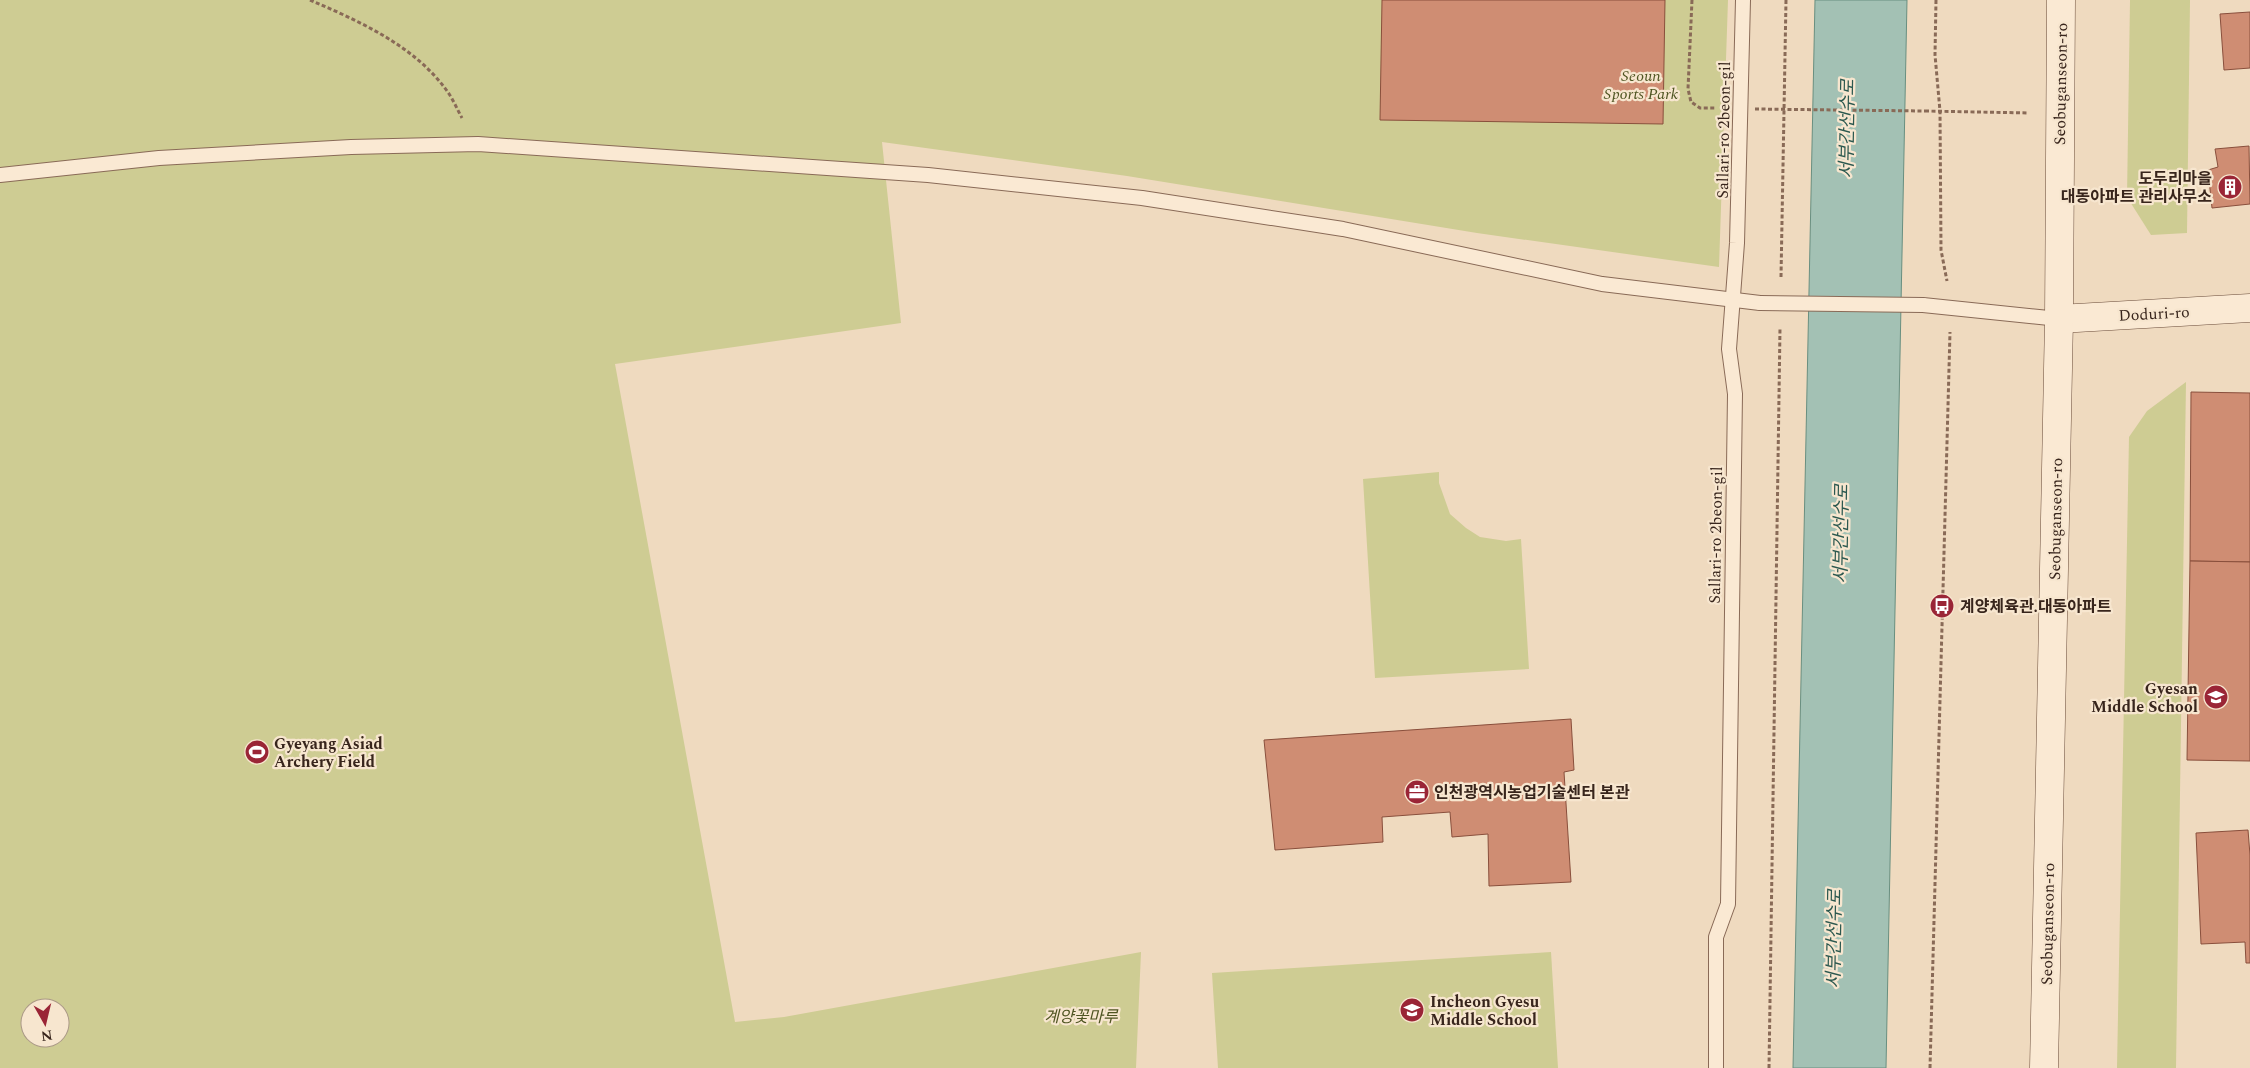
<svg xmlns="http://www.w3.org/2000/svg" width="2250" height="1068" font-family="Spectral,'Noto Sans KR',serif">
  <rect width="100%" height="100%" fill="#efdabf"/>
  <g fill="#cecc93" fill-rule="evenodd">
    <path d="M0,0H1728L1719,267L1477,233L1127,176L882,142L901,323L615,364L735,1022L784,1017L1141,952L1136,1068H0ZM30,1008H60V1038H30Z"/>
    <polygon points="2130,0 2190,0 2187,233 2151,235 2127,197"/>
    <polygon points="2186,382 2176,1068 2117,1068 2129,437 2147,411"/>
    <polygon points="1439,472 1439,483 1450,514 1466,528 1480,537 1506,541 1521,539 1529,669 1375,678 1363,479"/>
    <polygon points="1551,952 1558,1068 1218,1068 1212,973"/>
  </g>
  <polygon fill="#a3c1b4" stroke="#698f80" points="1815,0 1907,0 1886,1068 1793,1068"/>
  <g fill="#cf8d73" stroke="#894f3c">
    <polygon points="1382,0 1665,0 1663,124 1380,120"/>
    <polygon points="2250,12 2250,68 2224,70 2220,14"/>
    <polygon points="2249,146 2250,204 2212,208 2208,170 2218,167 2215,149"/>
    <polygon points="2191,392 2250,393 2250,562 2190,561"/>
    <polygon points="2190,561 2250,562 2250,761 2187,760"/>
    <polygon points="1571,719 1574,770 1564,772 1571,882 1489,886 1488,834 1452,837 1450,812 1382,817 1383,842 1275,850 1264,740"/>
    <polygon points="2248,830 2250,855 2250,963 2246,963 2245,942 2201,944 2196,833"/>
  </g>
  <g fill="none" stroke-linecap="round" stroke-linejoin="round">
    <defs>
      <g id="lane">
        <polyline points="0,175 159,158 351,147 478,144 928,175 1142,198 1343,229 1602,284 1760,303"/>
        <polyline points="1923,305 2059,319"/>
        <polyline points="1716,1068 1716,937 1728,904 1735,394 1729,349 1737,243 1743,0"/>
      </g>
      <g id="secondary">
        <polyline points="2059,319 2250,308"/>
        <polyline points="2044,1068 2059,319 2061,0"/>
      </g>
    </defs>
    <use href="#lane" stroke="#896a57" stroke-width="16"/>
    <use href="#secondary" stroke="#6a4c3a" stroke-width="29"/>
    <g stroke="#896a57" stroke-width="3" stroke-dasharray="4 2.5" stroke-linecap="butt">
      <path d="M310,0C359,21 415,46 447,91C453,99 457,109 462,118"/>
      <polyline points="1692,0 1688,89 1691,102 1700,108 1715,108"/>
      <polyline points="1936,0 1935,55 1940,111 1941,250 1947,281"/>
      <polyline points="1925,111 2029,113"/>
      <polyline points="1781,277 1786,0"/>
      <polyline points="1769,1068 1780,328"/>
      <polyline points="1930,1068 1950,332"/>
    </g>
    <use href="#lane" stroke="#fae9d3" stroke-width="14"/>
    <use href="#secondary" stroke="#fae9d3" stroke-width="28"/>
    <defs>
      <polyline id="lane-bridge" points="1760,303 1923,305"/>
    </defs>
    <use href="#lane-bridge" stroke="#896a57" stroke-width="16" stroke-linecap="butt"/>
    <polyline stroke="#896a57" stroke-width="3" stroke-dasharray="4 2.5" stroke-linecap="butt" points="1755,109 1925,111"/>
    <use href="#lane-bridge" stroke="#fae9d3" stroke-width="14"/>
  </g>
  <defs>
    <symbol id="building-disc" viewBox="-11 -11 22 22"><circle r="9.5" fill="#9a2536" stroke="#f7e6cf"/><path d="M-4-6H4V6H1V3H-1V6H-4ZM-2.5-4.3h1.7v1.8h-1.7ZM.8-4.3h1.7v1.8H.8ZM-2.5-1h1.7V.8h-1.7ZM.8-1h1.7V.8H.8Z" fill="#fff"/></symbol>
    <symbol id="bus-disc" viewBox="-11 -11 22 22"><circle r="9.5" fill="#9a2536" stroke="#f7e6cf"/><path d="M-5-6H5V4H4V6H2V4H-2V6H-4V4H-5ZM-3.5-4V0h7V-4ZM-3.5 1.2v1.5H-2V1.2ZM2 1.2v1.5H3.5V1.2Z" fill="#fff"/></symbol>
    <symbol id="school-disc" viewBox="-11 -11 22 22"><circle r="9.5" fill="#9a2536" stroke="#f7e6cf"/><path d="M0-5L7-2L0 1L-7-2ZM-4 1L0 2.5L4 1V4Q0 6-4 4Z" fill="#fff"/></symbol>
    <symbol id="stadium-disc" viewBox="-11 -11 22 22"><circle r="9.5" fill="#9a2536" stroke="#f7e6cf"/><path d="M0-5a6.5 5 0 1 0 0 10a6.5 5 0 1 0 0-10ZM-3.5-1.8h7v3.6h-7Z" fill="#fff"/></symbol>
    <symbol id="office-disc" viewBox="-11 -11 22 22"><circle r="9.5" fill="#9a2536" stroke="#f7e6cf"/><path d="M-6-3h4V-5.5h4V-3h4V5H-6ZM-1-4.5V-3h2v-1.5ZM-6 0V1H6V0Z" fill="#fff"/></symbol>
  </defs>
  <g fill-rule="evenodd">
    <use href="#building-disc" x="2216" y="173" width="28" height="28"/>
    <use href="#bus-disc" x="1928" y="592" width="28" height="28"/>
    <use href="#school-disc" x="2202" y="683" width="28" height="28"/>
    <use href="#stadium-disc" x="243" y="738" width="28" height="28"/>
    <use href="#office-disc" x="1403" y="778" width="28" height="28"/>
    <use href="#school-disc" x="1398" y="996" width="28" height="28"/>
  </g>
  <g text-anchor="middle" stroke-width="4.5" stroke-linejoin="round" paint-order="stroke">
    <g font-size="16" font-style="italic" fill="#4f5522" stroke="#f7e6cf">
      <text x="1641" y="81">Seoun<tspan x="1641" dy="18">Sports Park</tspan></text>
      <text x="1081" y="1022">계양꽃마루</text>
    </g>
    <g font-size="16" fill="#38251c" stroke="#f7e6cf">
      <text transform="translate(2060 84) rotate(-89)" y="6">Seobuganseon-ro</text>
      <text transform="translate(1723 130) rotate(-89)" y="6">Sallari-ro 2beon-gil</text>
      <text transform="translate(2154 313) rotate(-3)" y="6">Doduri-ro</text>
      <text transform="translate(2055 519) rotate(-89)" y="6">Seobuganseon-ro</text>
      <text transform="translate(1715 535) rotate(-89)" y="6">Sallari-ro 2beon-gil</text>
      <text transform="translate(2047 924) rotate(-89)" y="6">Seobuganseon-ro</text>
    </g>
    <g font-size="16" font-weight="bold" fill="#38251c" stroke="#f7e6cf" text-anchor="start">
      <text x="2212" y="184" text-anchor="end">도두리마을<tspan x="2212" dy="18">대동아파트 관리사무소</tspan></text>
      <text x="1960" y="612">계양체육관.대동아파트</text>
      <text x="2198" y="694" text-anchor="end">Gyesan<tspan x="2198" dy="18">Middle School</tspan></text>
      <text x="274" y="749">Gyeyang Asiad<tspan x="274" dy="18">Archery Field</tspan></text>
      <text x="1434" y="798">인천광역시농업기술센터 본관</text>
      <text x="1430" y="1007">Incheon Gyesu<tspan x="1430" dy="18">Middle School</tspan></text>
    </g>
    <g font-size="18" font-style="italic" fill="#2b584f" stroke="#f7e6cf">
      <text transform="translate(1847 129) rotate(-89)" y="6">서부간선수로</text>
      <text transform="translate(1841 534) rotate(-89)" y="6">서부간선수로</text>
      <text transform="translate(1834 939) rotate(-89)" y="6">서부간선수로</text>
    </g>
  </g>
  <g transform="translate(45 1023) rotate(172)"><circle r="24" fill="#f7e6cf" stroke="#ab9987"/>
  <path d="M0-4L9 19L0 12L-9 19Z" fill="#9a2536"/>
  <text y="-8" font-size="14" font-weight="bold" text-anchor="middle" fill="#38251c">N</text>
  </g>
</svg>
